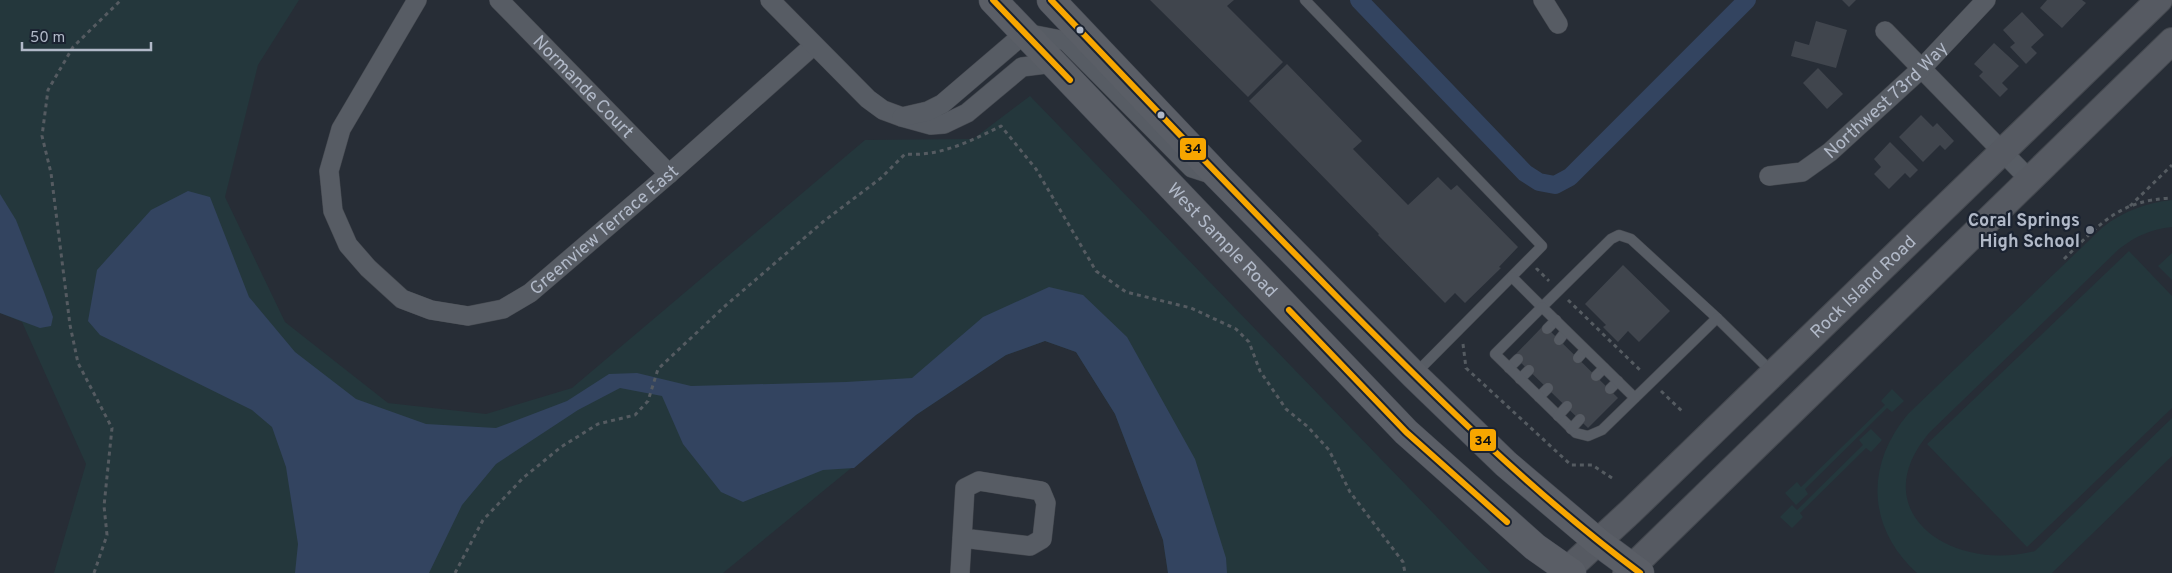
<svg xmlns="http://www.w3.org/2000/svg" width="2172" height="573" font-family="Overpass,sans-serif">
  <rect width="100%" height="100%" fill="#272d36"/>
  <g fill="#24373c">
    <polygon points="0,0 299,0 258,65 225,197 285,322 388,403 486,414 572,388 865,140 973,139 1030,96 1491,573 1168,573 1163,540 1115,414 1076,352 1045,341 1006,355 916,415 723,573 54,573 86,464 22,322 0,313"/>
    <path d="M2172,200V227C2151,229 2136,236 2119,249L1929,433C1863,511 1950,573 2035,551L2172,418V456L2052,573H1917C1867,528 1865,465 1908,414L2103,227C2124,211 2145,203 2172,200Z"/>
    <polygon points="2129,251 2172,296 2172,408 2027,547 1927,444"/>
    <polygon points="2172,253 2172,280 2158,266"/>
    <polygon points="1892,389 1904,401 1892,412 1887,408 1805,489 1808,494 1796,505 1785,493 1797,482 1801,487 1885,405 1881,401"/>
    <polygon points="1871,429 1882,440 1871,452 1866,448 1800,513 1803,517 1792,528 1780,517 1792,505 1797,510 1863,445 1859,440"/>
  </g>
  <g fill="#334460">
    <polygon points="188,191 210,197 249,297 295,352 356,399 426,424 496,428 567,401 609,374 637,373 691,386 846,382 912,378 983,317 1049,287 1083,295 1127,337 1195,459 1226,558 1227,573 1168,573 1163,540 1115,414 1076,352 1045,341 1006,355 916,415 854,468 823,470 743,502 721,492 683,444 662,396 620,388 578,410 496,464 462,505 429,573 295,573 298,544 286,467 272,427 252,410 100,335 88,321 97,270 151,210"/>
    <polygon points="0,194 16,220 44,292 53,317 51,326 40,328 0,313"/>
  </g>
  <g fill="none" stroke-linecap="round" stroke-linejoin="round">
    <polyline stroke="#334460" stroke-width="18" points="1359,0 1525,173 1539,182 1555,185 1570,177 1747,0"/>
  </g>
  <g fill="#40454d">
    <polygon points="1150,0 1234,0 1227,6 1283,62 1248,97"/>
    <polygon points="1842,0 1856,0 1849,7"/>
    <polygon points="2047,0 2082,0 2086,3 2062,28 2040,8"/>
    <polygon points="2022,12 2044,35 2031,47 2037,53 2026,64 2010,47 2015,43 2003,30"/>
    <polygon points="1816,21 1847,30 1836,68 1791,56 1795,41 1809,45"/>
    <polygon points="1994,43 2019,66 2002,83 2008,89 2000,97 1979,76 1983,72 1974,64"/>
    <polygon points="1287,64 1362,141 1353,149 1408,205 1438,177 1451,190 1457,185 1518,247 1499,267 1501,268 1465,303 1455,293 1445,303 1378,235 1379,234 1249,101"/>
    <polygon points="1818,68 1843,94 1827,109 1803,83"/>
    <polygon points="1921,115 1933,127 1937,123 1954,141 1945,150 1940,145 1923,162 1899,137"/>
    <polygon points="1890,142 1918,170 1910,178 1905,173 1889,189 1874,174 1881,167 1874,159"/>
    <polygon points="1623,265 1670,311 1639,342 1628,331 1618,342 1603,327 1606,325 1585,304"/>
    <polygon points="1544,325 1618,398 1588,428 1514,356"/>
  </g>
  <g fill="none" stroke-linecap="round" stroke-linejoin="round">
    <defs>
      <g id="lane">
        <polyline points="1305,0 1542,246 1414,375"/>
        <polyline points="1512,277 1542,307 1611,239 1619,235 1631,239 1717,318 1773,373"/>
        <polyline points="1547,329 1556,320"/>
        <polyline points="1559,340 1566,331"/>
        <polyline points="1578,358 1585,350"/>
        <polyline points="1509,368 1518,359"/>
        <polyline points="1596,376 1604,368"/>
        <polyline points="1520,379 1529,370"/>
        <polyline points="1610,389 1618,381"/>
        <polyline points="1539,397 1548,388"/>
        <polyline points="1635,398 1542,307 1495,354 1576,433 1588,436 1602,430 1717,318"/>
        <polyline points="1558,416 1567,406"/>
        <polyline points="1571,429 1580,419"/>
      </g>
      <g id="street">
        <path id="s1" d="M417,0L341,129L329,171L333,211L348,245L368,268L402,299L431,310L468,316L503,309L530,293L669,174L814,45"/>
        <path id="s2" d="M499,0L669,174"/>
        <polyline points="770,0 868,99 883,110 902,117 931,125 944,124 967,113 1022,67 1054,63"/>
        <polyline points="1543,0 1558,24"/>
        <polyline points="1885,31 2029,179"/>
        <polyline points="902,117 928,111 942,104 1025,33 1066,41 1192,168 1217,176"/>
        <path id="s3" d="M1769,176L1802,172L1830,152L1921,69L1986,0"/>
        <polyline points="960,573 965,488 979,481 1041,491 1046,503 1042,539 1030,546 962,538"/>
      </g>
      <g id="secondary">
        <path id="s4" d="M1564,573L1630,512L2159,0"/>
        <polyline points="1626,573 2172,41"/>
      </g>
      <g id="primary">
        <path id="s5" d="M993,0L1406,432L1535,547L1572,573"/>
        <polyline points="1051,0 1218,176 1414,375 1506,464 1598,542 1640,573"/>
      </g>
    </defs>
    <use href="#lane" stroke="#44484f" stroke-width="11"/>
    <use href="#street" stroke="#44484f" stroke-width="20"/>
    <use href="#secondary" stroke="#44484f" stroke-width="28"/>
    <use href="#primary" stroke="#454a53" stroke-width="29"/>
    <g stroke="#555b61" stroke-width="3" stroke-dasharray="4 4" stroke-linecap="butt">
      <polyline points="2130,206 2172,165"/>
      <path d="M2064,259C2100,224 2119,200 2172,198"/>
      <polyline points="1536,270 1537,269 1549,281"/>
      <polyline points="1568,300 1642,372"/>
      <polyline points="1463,344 1466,368 1571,465 1592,465 1615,480"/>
      <polyline points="1661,391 1684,413"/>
      <polyline points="94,573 107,535 104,506 112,428 78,363 70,325 51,173 42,136 48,90 73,47 121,0"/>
      <path d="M455,573L483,520L523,478L561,447L598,424L635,415L648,401L658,369L725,306L824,221L881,178L905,154C939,157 971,141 1001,126L1036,169L1096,271L1126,292L1191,308L1236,329L1249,342L1260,371L1286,409L1308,427L1329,450L1350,492L1403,562L1405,573"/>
    </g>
    <use href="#lane" stroke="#575c64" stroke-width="10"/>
    <use href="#street" stroke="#575c64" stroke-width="19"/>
    <use href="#secondary" stroke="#565a62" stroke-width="26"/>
    <use href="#primary" stroke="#5a5e66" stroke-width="28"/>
    <defs>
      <g id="bus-1">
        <polyline points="993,0 1070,80"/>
        <path d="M1051,0C1147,101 1243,201 1341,301C1436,397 1531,492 1640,573"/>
        <polyline points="1289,310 1406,432 1507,522"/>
      </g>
    </defs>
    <use href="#bus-1" stroke="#1b2331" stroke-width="10"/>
    <use href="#bus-1" stroke="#f7a600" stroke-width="6"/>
  </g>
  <g fill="#b1b9c8" stroke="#1b2331" stroke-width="2">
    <circle cx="1080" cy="30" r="4.5"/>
    <circle cx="1161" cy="115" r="4.5"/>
  </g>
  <circle fill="#818895" stroke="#1b2331" stroke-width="2" cx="2090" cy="230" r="5"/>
  <g text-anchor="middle" stroke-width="4.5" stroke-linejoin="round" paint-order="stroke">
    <g font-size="18" fill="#b1b9c8" stroke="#1b2331">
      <text dy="6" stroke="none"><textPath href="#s2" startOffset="121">Normande Court</textPath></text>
      <text dy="6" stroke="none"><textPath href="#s3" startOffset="144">Northwest 73rd Way</textPath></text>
      <text dy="6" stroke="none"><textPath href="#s1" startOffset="580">Greenview Terrace East</textPath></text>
      <text dy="6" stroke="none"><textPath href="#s5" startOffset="332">West Sample Road</textPath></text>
      <text dy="6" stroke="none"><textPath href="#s4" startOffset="414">Rock Island Road</textPath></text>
    </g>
    <g font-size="18" font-weight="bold" fill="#b1b9c8" stroke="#1b2331" text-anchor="end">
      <text x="2080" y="226">Coral Springs<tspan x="2080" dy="21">High School</tspan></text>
    </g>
  </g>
  <g stroke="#1b2331" stroke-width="2">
    <rect x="1179" y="137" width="28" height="24" rx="5" fill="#f7a600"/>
    <rect x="1469" y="428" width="28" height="24" rx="5" fill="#f7a600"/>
  </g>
  <g font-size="14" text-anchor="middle" font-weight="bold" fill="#111">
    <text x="1193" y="153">34</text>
    <text x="1483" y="445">34</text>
  </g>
  <path d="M22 42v8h129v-8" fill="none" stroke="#b1b9c8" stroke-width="2.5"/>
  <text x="30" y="42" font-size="15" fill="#b1b9c8" stroke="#1b2331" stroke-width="4" paint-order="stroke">50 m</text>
</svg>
